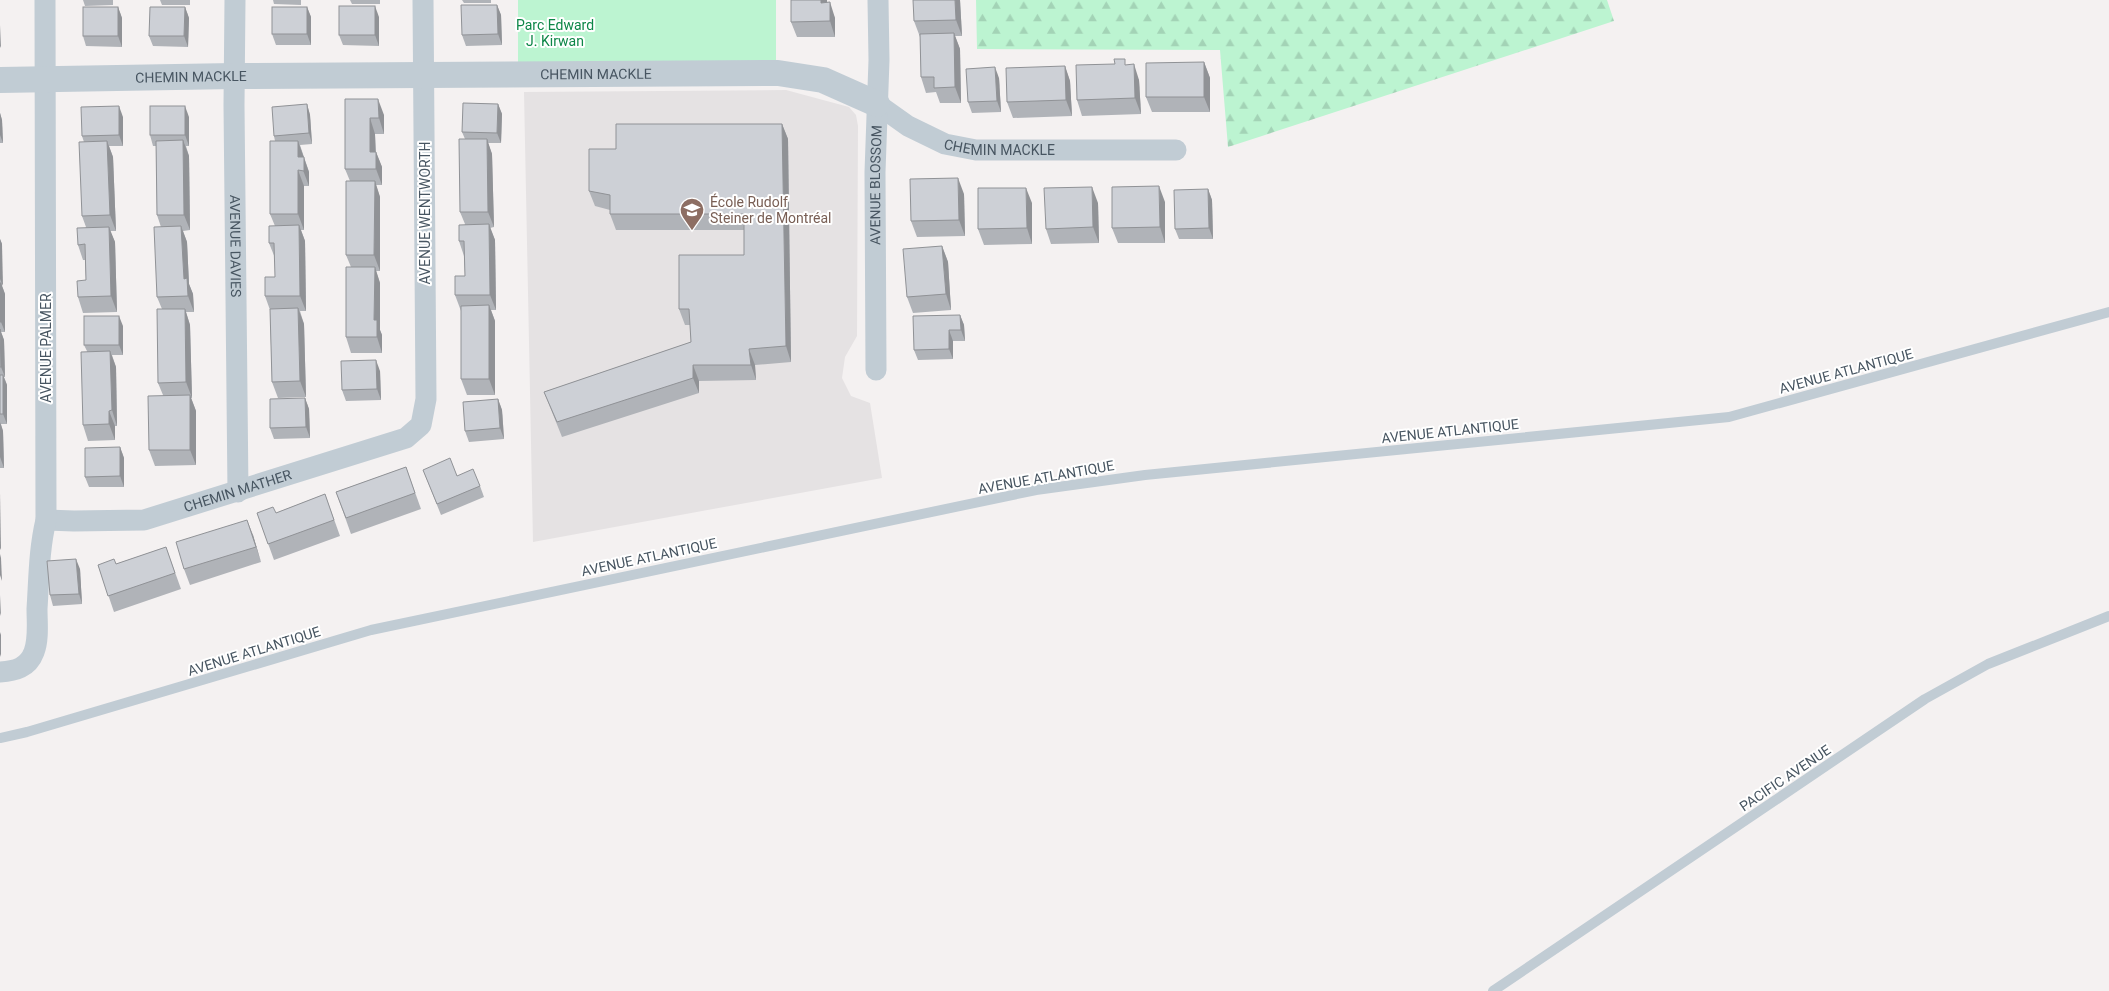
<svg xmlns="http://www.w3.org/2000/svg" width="2109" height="991" font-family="Roboto,sans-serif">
  <defs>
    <pattern id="forest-firs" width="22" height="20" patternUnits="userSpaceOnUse" patternTransform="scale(1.25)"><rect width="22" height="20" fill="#bcf4d1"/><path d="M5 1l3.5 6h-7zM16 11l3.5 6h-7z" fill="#a3d3b6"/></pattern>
  </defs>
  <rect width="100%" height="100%" fill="#f4f1f1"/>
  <polygon fill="#e5e2e3" points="786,90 849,107 856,115 858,126 857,336 845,357 842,378 851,396 870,403 882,478 533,542 524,92"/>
  <polygon fill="url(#forest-firs)" points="976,0 1607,0 1614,21 1228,147 1220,50 977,49"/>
  <polygon fill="#bcf4d1" points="518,0 776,0 776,63 518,67"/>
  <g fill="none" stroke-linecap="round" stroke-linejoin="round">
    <g stroke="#c1ccd4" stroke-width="10">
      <polyline points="0,738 27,732 371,630 1036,490 1145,475 1729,417 2109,312"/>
      <polyline points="1493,991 1925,699 1988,664 2109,616"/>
    </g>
    <g stroke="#c1ccd4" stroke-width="21">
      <path id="s1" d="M235,0L234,105L238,492"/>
      <path id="s2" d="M877,104L908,126L945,144L976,150H1176"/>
      <path id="s3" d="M876,370L875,172L879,60L878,0"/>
      <path id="s4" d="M46,520L74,521L144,520L406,438L421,425L426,399L423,0"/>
      <path d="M0,672C15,671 28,668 34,652C39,639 37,622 37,609C39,578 39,549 46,520L45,0"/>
    </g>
    <path stroke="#c1ccd4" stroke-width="26" id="s5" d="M0,80L234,76L778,73L823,80L877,104"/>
  </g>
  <g fill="#b0b3b8">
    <polygon points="83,0 113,0 113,5 85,6"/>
    <polygon points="160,0 190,0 190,5 162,5"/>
    <polygon points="273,0 301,0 301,5 274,4"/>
    <polygon points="350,0 380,0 380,4 352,4"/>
    <polygon points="462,0 491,0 491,3 464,3"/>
    <polygon points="827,0 827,2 835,18 835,37 797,37 791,22"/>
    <polygon points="960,0 962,36 955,36 960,49 961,103 940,103 936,92 926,93 921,77 920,37 914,21"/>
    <polygon points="497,5 501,15 502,45 466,46 462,35"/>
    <polygon points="118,7 122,18 122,47 86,46 83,36"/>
    <polygon points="185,7 189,18 188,47 153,46 149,36"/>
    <polygon points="307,7 311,17 311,45 276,45 272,34"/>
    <polygon points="379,17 379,46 343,45 339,35"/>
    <polygon points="1204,62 1210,78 1210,112 1152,112 1146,97"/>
    <polygon points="1127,65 1139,80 1141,114 1082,116 1077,100"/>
    <polygon points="1065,66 1070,81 1072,116 1013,118 1007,102"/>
    <polygon points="999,78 1001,112 972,113 968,102"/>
    <polygon points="345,99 384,115 384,134 375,134 376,152 382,167 382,185 376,185 380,197 380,271 376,271 380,283 380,330 382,335 382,353 351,353 346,337 351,267 346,255 350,181 345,169"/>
    <polygon points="307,104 310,115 312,144 300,145 309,172 309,186 304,186 304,230 301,230 305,241 306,311 300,311 304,324 306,397 278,398 272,382 270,310 265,296 275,277 275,258 269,243 275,226 270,214 275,141 274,136"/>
    <polygon points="498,104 502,114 501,143 488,143 492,154 494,227 490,228 495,240 496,310 491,310 495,321 495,395 467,395 461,379 461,311 455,295 465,276 464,256 459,241 465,224 460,212 465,139 462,132"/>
    <polygon points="0,113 2,120 3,143 0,143"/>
    <polygon points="123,117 123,146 109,146 113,157 116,231 110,231 115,242 117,312 83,313 78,297 86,280 85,260 83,260 78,245 86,227 82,216 84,142 82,136"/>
    <polygon points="189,117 189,146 186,146 189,156 190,230 183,231 187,242 189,284 193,294 194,312 186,312 190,325 192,398 191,398 196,411 196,465 155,466 149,450 163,395 158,383 162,309 157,297 161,227 157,215 156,146 153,146 150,135"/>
    <polygon points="782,124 788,139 791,362 755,365 756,380 699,381 699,393 562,437 544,392 691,342 690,325 685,325 679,309 744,255 744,230 616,230 610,214 610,210 595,206 589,191 616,149"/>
    <polygon points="1208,189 1212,200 1213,239 1179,239 1175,229"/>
    <polygon points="964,194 965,236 917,237 911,221"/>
    <polygon points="1165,202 1165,243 1118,243 1112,228"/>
    <polygon points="1032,203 1032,244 984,245 978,229"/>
    <polygon points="1098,203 1099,243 1051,244 1046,229"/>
    <polygon points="0,239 2,244 2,286 5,294 5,332 1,332 4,340 5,377 4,377 7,385 7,424 1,424 3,431 4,468 0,468"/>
    <polygon points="942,246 948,262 951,310 913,313 907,297"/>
    <polygon points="960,315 964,325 965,341 953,341 953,359 918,360 914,350"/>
    <polygon points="123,326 123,355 112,355 116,367 117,426 115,426 115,440 88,441 83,425 87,351 84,345"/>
    <polygon points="380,371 381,400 346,401 342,390"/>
    <polygon points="305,398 309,409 310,438 274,439 270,428"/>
    <polygon points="498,399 502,410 504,439 469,442 465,431"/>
    <polygon points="120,447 124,458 124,487 89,487 85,477"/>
    <polygon points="406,467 421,509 351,534 336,492"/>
    <polygon points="423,470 457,476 480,486 484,497 441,515"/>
    <polygon points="325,494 340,536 274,560 257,513 276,513"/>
    <polygon points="253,535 261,562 190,585 184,569"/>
    <polygon points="166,547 181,589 114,612 98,565 116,564"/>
    <polygon points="80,569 82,604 53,606 50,595"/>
  </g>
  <g fill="#909296">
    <polygon points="821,0 827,0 827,18 821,3"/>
    <polygon points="955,0 960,0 962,36 956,20"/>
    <polygon points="830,2 835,18 835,37 830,21"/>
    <polygon points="497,5 501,15 502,45 498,34"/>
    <polygon points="375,6 379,17 379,46 375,35"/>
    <polygon points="118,7 122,18 122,47 118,36"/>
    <polygon points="185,7 189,18 188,47 184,36"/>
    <polygon points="307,7 311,17 311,45 307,34"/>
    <polygon points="0,24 0,25 1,48 0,46"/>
    <polygon points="954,33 960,49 961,103 955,87"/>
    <polygon points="1204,62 1210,78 1210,112 1204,97"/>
    <polygon points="1134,64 1139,80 1141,114 1135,98"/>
    <polygon points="1065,66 1070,81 1072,116 1066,100"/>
    <polygon points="995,67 999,78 1001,112 997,101"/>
    <polygon points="378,99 384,115 384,134 379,118"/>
    <polygon points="307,104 310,115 312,144 309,133"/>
    <polygon points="498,104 502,114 501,143 497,133"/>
    <polygon points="119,106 123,117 123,146 119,135"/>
    <polygon points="185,106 189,117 189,146 185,135"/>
    <polygon points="0,113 2,120 3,143 0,135"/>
    <polygon points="370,118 375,134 376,168 370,152"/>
    <polygon points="782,124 788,139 791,362 786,346"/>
    <polygon points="487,139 492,154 494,227 488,212"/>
    <polygon points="183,140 189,156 190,230 184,215"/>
    <polygon points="107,141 113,157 116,231 110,215"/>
    <polygon points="298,141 309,172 309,186 298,157"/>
    <polygon points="376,152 382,167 382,185 376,169"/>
    <polygon points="298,170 304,186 304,230 298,214"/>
    <polygon points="958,178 964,194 965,236 959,220"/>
    <polygon points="375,181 380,197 380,271 374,255"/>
    <polygon points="1159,186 1165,202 1165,243 1160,227"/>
    <polygon points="1092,187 1098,203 1099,243 1093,227"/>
    <polygon points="1026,188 1032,203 1032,244 1027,228"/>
    <polygon points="1208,189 1212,200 1213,239 1209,228"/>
    <polygon points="489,224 495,240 496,310 490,295"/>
    <polygon points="299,225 305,241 306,311 300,296"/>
    <polygon points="181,226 187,242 189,284 193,294 194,312 188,296 184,279"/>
    <polygon points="109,227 115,242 117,312 111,296"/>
    <polygon points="0,239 2,244 3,286 0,279"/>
    <polygon points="942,246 948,262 951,310 946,294"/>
    <polygon points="375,267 380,283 380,330 382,335 382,353 377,337 374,320"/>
    <polygon points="1,283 5,294 5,332 1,322"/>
    <polygon points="489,305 495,321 495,395 489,379"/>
    <polygon points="298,308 304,324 306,397 300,381"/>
    <polygon points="185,309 190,325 192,398 186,382"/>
    <polygon points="960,315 964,325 965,341 961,330"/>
    <polygon points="119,316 123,326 123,355 119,345"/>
    <polygon points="0,329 4,340 5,377 1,367"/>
    <polygon points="949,330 953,341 953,359 949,349"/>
    <polygon points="749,349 755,365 756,380 751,365"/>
    <polygon points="110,351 116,367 117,426 112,410"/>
    <polygon points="376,360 380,371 381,400 377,389"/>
    <polygon points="693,365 699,381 699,393 693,378"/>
    <polygon points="3,375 7,385 7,424 3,414"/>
    <polygon points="190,395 196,411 196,465 190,450"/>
    <polygon points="305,398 309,409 310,438 306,427"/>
    <polygon points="498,399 502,410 504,439 500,428"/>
    <polygon points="109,411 115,426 115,440 109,424"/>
    <polygon points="0,422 3,431 4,468 0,457"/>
    <polygon points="120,447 124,458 124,487 120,476"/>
    <polygon points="0,493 1,550 0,548"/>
    <polygon points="247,520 253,535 261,562"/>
    <polygon points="0,554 1,558 2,581 0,575"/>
    <polygon points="76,559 80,569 82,604 79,594"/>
    <polygon points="0,594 0,595 1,616 0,613"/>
    <polygon points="0,632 1,635 1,657 0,654"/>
  </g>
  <g fill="#cdd0d6" stroke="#909296">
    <polygon points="791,0 821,0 821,3 830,2 830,21 791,22"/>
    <polygon points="913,0 955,0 956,20 914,21"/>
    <polygon points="461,5 497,5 498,34 462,35"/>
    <rect x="339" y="6" width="36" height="29"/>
    <rect x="83" y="7" width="35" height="29"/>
    <polygon points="150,7 185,7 184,36 149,36"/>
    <rect x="272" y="7" width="35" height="27"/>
    <polygon points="954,33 955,87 934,88 934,77 921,77 920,34"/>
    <polygon points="1114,59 1125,59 1125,65 1134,64 1135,98 1077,100 1076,65 1115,64"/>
    <polygon points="1204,62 1204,97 1146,97 1146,63"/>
    <polygon points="1065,66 1066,100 1007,102 1006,68"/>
    <polygon points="995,67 997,101 968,102 966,69"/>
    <polygon points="345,99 378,99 379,118 370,118 370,152 376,152 376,169 345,169"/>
    <polygon points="463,103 498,104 497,133 462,132"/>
    <polygon points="307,104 309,133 274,136 272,107"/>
    <polygon points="119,106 119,135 82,136 81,107"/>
    <rect x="150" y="106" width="35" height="29"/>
    <polygon points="616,124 782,124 786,346 749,349 751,365 693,365 693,378 557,422 544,392 691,342 689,309 679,309 679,255 744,255 744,214 610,214 610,195 589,191 589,149 616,149"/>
    <polygon points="459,139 487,139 488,212 460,212"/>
    <polygon points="183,140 184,215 157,215 156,141"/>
    <polygon points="107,141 110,215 82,216 79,142"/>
    <polygon points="270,141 298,141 298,157 304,157 304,171 298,170 298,214 270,214"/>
    <polygon points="958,178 959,220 911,221 910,179"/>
    <polygon points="346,181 375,181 374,255 346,255"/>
    <polygon points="1159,186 1160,227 1112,228 1112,187"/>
    <polygon points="1092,187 1093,227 1046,229 1044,188"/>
    <polygon points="978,188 1026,188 1027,228 978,229"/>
    <polygon points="1208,189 1209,228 1175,229 1174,190"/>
    <polygon points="489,224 490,295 455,295 455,276 465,276 464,241 459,241 459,225"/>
    <polygon points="299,225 300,296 265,296 265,277 275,277 274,243 269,243 269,226"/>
    <polygon points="181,226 184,279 187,278 188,296 157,297 154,227"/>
    <polygon points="109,227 111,296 78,297 77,281 86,280 85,244 78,245 77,228"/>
    <polygon points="942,246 946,294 907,297 903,249"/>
    <polygon points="346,267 375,267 374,320 377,320 377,337 346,337"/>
    <rect x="0" y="283" width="1" height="39"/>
    <polygon points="489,305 489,379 461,379 461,306"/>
    <polygon points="298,308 300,381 272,382 270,309"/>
    <polygon points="157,309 185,309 186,382 158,383"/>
    <polygon points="960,315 961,330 949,330 949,349 914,350 913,316"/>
    <rect x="84" y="316" width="35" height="29"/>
    <polygon points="0,329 1,367 0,367"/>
    <polygon points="110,351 112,410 109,411 109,424 83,425 81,352"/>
    <polygon points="376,360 377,389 342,390 341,361"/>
    <rect x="0" y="375" width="3" height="39"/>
    <polygon points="190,395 190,450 149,450 148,396"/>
    <polygon points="305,398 306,427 270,428 270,399"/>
    <polygon points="498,399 500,428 465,431 463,402"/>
    <polygon points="120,447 120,476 85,477 85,448"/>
    <polygon points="450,458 457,476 473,469 480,486 437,504 423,470"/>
    <polygon points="406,467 415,493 346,518 336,492"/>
    <polygon points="325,494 334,520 268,544 257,513 273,507 276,513"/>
    <polygon points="247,520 256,547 184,569 176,542"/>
    <polygon points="166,547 175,573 108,596 98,565 114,559 116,564"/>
    <polygon points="76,559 79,594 50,595 47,561"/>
  </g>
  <defs>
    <symbol id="school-pin" viewBox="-11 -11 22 30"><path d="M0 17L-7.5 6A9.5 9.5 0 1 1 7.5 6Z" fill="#8d6e63" stroke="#fff"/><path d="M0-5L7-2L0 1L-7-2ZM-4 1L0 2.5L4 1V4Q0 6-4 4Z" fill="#fff"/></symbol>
  </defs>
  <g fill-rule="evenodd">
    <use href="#school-pin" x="678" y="196" width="28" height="38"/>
  </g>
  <g text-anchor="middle" stroke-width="4" stroke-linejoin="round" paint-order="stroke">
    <g font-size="14" fill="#0d8647" stroke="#fff">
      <text x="555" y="30">Parc Edward<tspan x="555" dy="16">J. Kirwan</tspan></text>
    </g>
    <g font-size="14" fill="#475561" stroke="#fff">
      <text dy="5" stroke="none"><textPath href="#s5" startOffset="596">CHEMIN MACKLE</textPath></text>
      <text dy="5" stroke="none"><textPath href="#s5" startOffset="191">CHEMIN MACKLE</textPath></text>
      <text dy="5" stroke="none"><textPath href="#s2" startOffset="134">CHEMIN MACKLE</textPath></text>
      <text dy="5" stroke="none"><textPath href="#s3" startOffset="185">AVENUE BLOSSOM</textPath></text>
      <text transform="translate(425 213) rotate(-90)" y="5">AVENUE WENTWORTH</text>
      <text dy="5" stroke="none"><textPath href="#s1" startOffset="246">AVENUE DAVIES</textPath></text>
      <text transform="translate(46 348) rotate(-90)" y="5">AVENUE PALMER</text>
      <text transform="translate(1846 371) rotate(-15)" y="5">AVENUE ATLANTIQUE</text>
      <text transform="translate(1450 431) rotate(-6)" y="5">AVENUE ATLANTIQUE</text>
      <text transform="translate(1046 477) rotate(-10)" y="5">AVENUE ATLANTIQUE</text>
      <text dy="5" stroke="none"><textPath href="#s4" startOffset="196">CHEMIN MATHER</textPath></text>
      <text transform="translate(649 557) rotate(-12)" y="5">AVENUE ATLANTIQUE</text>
      <text transform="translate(254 651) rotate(-17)" y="5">AVENUE ATLANTIQUE</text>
      <text transform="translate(1785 778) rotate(-34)" y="5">PACIFIC AVENUE</text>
    </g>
    <g font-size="14" fill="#785e54" stroke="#fff" text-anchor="start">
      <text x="710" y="207">École Rudolf<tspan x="710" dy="16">Steiner de Montréal</tspan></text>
    </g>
  </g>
</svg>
